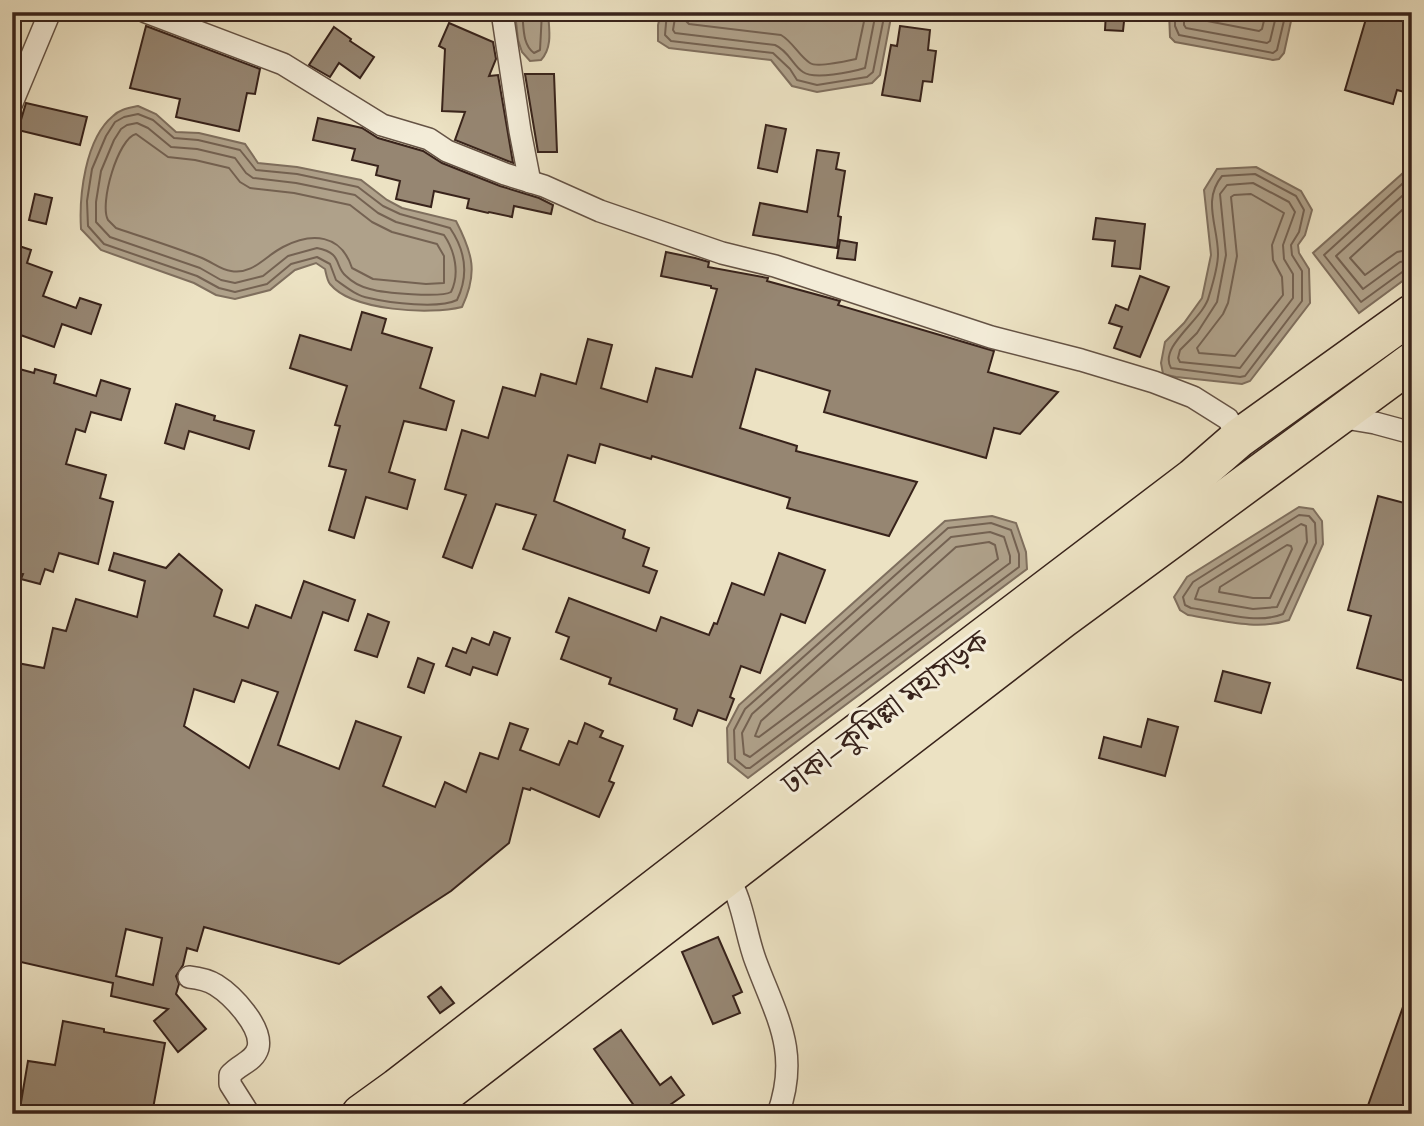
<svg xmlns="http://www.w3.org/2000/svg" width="1424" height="1126" font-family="'EB Garamond','Noto Serif Bengali',serif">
  <rect width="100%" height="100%" fill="#ece2c3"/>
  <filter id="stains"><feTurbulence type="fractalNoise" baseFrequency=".00286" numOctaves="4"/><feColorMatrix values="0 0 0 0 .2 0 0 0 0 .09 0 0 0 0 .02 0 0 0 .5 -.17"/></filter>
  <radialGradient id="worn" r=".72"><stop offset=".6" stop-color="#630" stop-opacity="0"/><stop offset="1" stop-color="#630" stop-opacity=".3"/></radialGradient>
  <g fill="#afa18a" stroke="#7f6f5e" stroke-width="2">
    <path d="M515,12H548C549,29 553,47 541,60L530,61L522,52L518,40Z"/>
    <polygon points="661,12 892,12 880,75 872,83 817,92 792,86 771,60 669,48 658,41 658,25"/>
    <polygon points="1169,12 1293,12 1284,53 1279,59 1273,60 1175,42 1170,37"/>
    <path d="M138,106L156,114L176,132L199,133L245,144L258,163L297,167L361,180L387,200L402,208L456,221C473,254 478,273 462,307C430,315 352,311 330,284C327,280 326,273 325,269L316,263L295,270L270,290L235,299L216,295L194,283L101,250L81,229C79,196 85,139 113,116C120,109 129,108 138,106Z"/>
    <polygon points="1412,165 1412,274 1359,313 1313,253"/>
    <polygon points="1256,167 1301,191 1312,210 1305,235 1298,245 1299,253 1309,269 1310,303 1250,381 1242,384 1176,377 1163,374 1161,363 1165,342 1184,323 1202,298 1211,255 1204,190 1217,169"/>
    <path d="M1299,507L1313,509L1322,521L1323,544L1289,620C1257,631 1221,620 1188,615L1180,610L1174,597L1187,577Z"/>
    <polygon points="992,516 1016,523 1026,552 1027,569 748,778 728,762 727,728 739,705 945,521"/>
  </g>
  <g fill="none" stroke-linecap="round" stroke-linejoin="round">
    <g stroke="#746252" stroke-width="2">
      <path d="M522,12C524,27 522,44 534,53L540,50L542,12"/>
      <polyline points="667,12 665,35 671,41 773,53 790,69 797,80 817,85 867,77 873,72 885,12"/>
      <path d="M676,12L673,30L675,33L775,45C789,51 793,66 803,72C814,80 852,72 865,68L876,12"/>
      <path d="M687,12L686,21L689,24L781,35C793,42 799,56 810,63C817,68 847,61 856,59L866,12"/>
      <polyline points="1175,12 1175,26 1179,35 1273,53 1277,50 1286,12"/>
      <polyline points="1184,12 1184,25 1186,28 1267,43 1270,41 1277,12"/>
      <polyline points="1195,12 1197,19 1259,31 1262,29 1266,12"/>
      <path d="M138,114L153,120L174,138L198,140L240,150L256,170L297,174L358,187L383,206L400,214L450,228C465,250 469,275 457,300C439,309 390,303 369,298C357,296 346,287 336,280L330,264L317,257L291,264L267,284L235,292L219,288L197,276L104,244L88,226L87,201L92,169L106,136L115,122L124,117Z"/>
      <path d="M137,123L148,128L171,147L197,149L235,158L246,173L253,178L296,183L355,195L378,213L396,222L444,235C455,251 460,274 451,292C441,298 383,293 370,289C362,287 352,282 346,276C334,266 343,253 317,248L288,256L263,276L235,283L221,280L200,268L110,237L96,222V202L101,171L114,140L121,129L127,125Z"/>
      <path d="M136,134L168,157L195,160L229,168L240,182L250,188L294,193L350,205L372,222L392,232L437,244L444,256V283L426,284L373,279L352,268C341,234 312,232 283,247C265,256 253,275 231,271C221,270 212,262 202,258C174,247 145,238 116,228C115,227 109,221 108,220C99,204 118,138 136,134Z"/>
      <path d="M1255,174L1296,196L1304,210L1299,232L1291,245L1292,255L1302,271V301L1245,376L1240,377L1171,368C1158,346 1204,319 1209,296C1213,283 1218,267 1218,254C1218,226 1202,200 1222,176Z"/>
      <polyline points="1412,175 1324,255 1361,302 1405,270 1412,268"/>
      <polygon points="1253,183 1289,202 1295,212 1283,245 1284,259 1293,274 1293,298 1240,368 1180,362 1178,358 1180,350 1197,333 1217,302 1226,255 1220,194 1227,185"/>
      <polyline points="1412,187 1336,256 1363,289 1400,262 1412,260"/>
      <polygon points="1251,194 1284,213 1272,245 1273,260 1282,277 1283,295 1235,356 1199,353 1197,348 1223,314 1228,303 1237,256 1231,197 1234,195"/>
      <polyline points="1412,201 1350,258 1365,275 1397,252 1412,249"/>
      <path d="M1299,515L1309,516L1315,523L1316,543L1283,614C1256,625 1219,612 1191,608L1185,605L1183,597L1193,582Z"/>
      <polygon points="991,523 1011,530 1019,554 1019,567 750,768 746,768 735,759 734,730 745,709 948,528"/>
      <polygon points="1301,524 1306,526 1307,542 1277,607 1253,609 1195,599 1199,588"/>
      <polygon points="990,532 1004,537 1010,556 1010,563 750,757 744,754 742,733 752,714 951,537"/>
      <polygon points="989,542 995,545 998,559 759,737 755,736 761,721 956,547"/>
      <polygon points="1287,545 1291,546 1292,549 1270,598 1253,598 1219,592 1220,587"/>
    </g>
  </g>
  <g fill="#968672" stroke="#38231b" stroke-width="2" fill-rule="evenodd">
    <polygon points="1106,12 1125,12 1123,31 1105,30"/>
    <polygon points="1368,12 1412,12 1412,94 1397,90 1393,104 1345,90"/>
    <polygon points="449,23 493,42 496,59 489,76 498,75 513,163 455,140 465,112 442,111 445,49 439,46"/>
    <polygon points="146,26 260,69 255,94 247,93 239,131 176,117 180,99 130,88"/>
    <polygon points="900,26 930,30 928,50 936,51 932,82 923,81 920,101 882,95 891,45 897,46"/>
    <polygon points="334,27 351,39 350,41 374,57 360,78 339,63 330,77 309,65"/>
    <polygon points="525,74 554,74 557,152 538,152"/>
    <polygon points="26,103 87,117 80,145 18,130"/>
    <polygon points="318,118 362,128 378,138 423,151 442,163 500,186 539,198 553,205 551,214 514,206 512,217 489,212 488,213 467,208 469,199 434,191 431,207 396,199 400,181 376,175 378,166 352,160 355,149 313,140"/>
    <polygon points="766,125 786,129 777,172 758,168"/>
    <polygon points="817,150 839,153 836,169 845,171 838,216 841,217 837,248 753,235 760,203 807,212"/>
    <polygon points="35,194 52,198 46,224 29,220"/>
    <polygon points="1096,218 1145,224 1140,269 1112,266 1115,241 1093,239"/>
    <polygon points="840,240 857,243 855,260 837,258"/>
    <polygon points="16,245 31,250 27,263 52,272 43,296 76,308 80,298 101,305 91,334 62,324 54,347 12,332 12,254"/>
    <polygon points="666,252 695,258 709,262 708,267 768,278 767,281 840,301 838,305 994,351 988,372 1058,392 1020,434 994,428 986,458 824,412 830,391 756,369 740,428 797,446 796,451 917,482 889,536 787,508 790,498 652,456 651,459 600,444 595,463 568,455 554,501 625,530 623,538 649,548 643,566 657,571 649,593 523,549 536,515 496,504 472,568 443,557 466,495 445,489 462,430 488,438 503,387 535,396 541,374 576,384 588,339 612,345 601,388 647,402 656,368 692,377 717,289 711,288 711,286 661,276"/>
    <polygon points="1140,276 1169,287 1140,357 1114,348 1122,327 1109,323 1116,305 1128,310"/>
    <polygon points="362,312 386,319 382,333 432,348 420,388 454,401 446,430 404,421 389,472 415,480 407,509 366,497 354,538 329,530 346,470 329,466 340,426 335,425 347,386 290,368 300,335 351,350"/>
    <polygon points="12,367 34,373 35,369 56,375 54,383 96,396 101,380 130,389 121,420 91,412 85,432 76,429 66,464 106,475 100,498 113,502 98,564 59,553 53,572 45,569 40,584 21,579 23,574 12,573"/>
    <polygon points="176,404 215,416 214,420 254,431 249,449 189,431 184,449 165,443"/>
    <polygon points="1378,496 1412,505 1412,683 1357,668 1371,616 1348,610"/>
    <path d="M114,553L166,568L179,554L222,590L214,616L248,628L256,605L291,618L304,581L355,600L348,621L323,612L278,745L339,769L356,721L401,737L383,786L435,807L445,782L466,792L480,753L498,759L510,723L528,729L520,750L559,765L569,741L577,744L585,723L603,731L600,737L623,746L609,781L614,783L599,817L531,788L530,790L523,788L509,843L451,891L339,964L204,927L197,951L187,948L183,965L176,976L179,984L176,994L206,1029L178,1052L154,1021L168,1009L111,996L113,983L12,960V662L44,668L53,628L66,631L76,599L137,617L145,581L109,570ZM242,680L278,692L249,768L184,726L194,689L234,702ZM126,929L162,938L153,985L116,976Z"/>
    <polygon points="779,553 825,570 805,623 781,614 760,673 741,666 730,697 734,699 726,720 698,710 692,726 674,719 677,709 609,684 611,678 561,659 569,637 556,632 569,598 656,631 661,617 709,635 714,623 717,624 732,583 764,595"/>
    <polygon points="368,614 389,622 377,657 355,650"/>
    <polygon points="494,632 510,638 497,675 473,667 470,675 446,666 453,648 466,653 472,638 489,645"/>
    <polygon points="418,658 434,664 424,693 408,687"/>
    <polygon points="1223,671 1270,683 1261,713 1215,701"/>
    <polygon points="1148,719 1178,727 1165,776 1099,758 1104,737 1141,747"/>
    <polygon points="718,937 742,992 733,996 740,1013 713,1024 682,952"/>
    <polygon points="441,987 454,1003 440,1013 428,997"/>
    <polygon points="1409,990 1412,990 1412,1114 1365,1114"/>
    <polygon points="63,1021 104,1029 104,1032 165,1043 152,1114 19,1114 28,1061 55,1065"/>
    <polygon points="621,1030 660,1085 671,1077 684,1095 657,1114 640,1114 594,1049"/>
  </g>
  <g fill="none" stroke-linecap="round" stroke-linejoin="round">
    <defs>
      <g id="street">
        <polyline points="146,12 283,64 382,125 429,139 447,151 505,174 544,186 600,211 722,253 775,266 991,337 1081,360 1154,382 1193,397 1228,419 1239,438"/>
        <polyline points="502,12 520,131 530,182"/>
        <polyline points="12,103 50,12"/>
        <polyline points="1339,417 1375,423 1412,433"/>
        <path d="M728,875C732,884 737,894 740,905C746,924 749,944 756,962C777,1018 800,1052 778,1114"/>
        <path d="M189,977C198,978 208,980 216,985C232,995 263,1027 258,1048C254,1062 239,1064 230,1075V1084L249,1114"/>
      </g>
      <g id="highway">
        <polyline points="361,1114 397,1088 823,759 1193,478 1239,438 1412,314"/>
        <polyline points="418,1114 1062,619 1412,362"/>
      </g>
    </defs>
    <use href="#street" stroke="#655345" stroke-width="24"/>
    <use href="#highway" stroke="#38231b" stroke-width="41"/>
    <use href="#street" stroke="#f3ecd8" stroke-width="21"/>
    <use href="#highway" stroke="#ece2c3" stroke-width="38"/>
  </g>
  <g text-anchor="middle" stroke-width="6" stroke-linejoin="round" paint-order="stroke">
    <g font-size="32" fill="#38231b" stroke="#f3ecd8">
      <text transform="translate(885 712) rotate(-37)" y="11">ঢাকা–কুমিল্লা মহাসড়ক</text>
    </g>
  </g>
  <rect width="1424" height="1126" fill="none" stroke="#ece2c3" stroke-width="42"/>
  <rect x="14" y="14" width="1396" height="1098" fill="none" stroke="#38231b" stroke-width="3.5"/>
  <rect x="21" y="21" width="1382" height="1084" fill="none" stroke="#38231b" stroke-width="2"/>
  <rect width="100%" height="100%" filter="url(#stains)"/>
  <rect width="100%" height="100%" fill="url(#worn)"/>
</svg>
